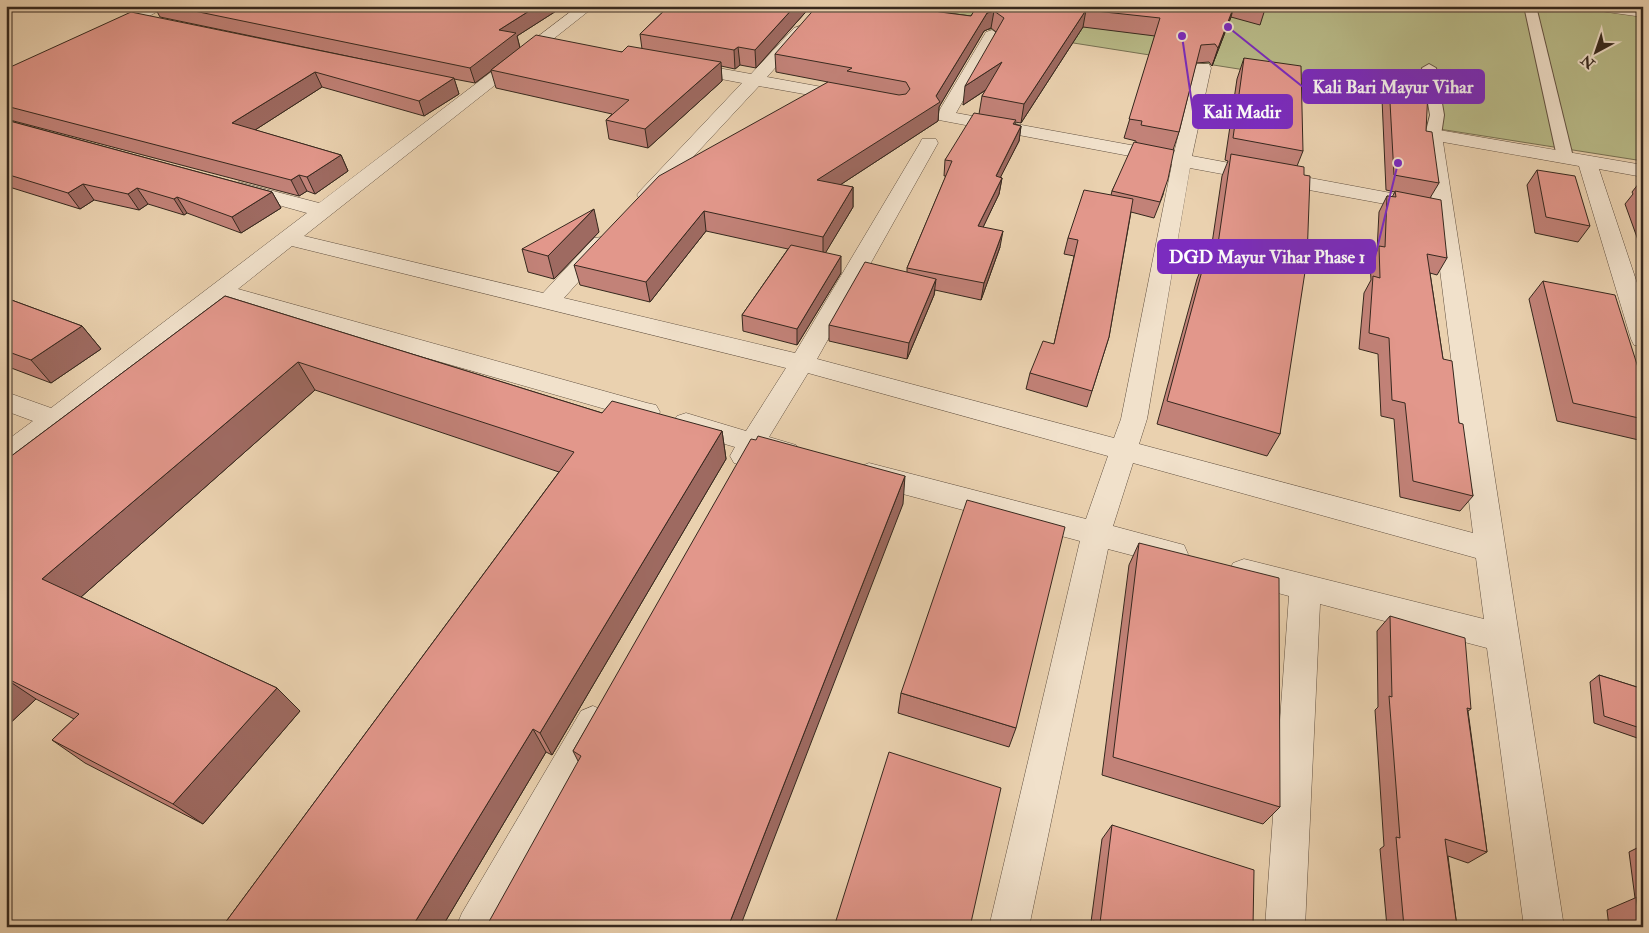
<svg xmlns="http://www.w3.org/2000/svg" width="1649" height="933" font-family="'IM FELL Double Pica',serif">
  <rect width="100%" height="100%" fill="#ead1af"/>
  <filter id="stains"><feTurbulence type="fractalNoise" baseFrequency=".004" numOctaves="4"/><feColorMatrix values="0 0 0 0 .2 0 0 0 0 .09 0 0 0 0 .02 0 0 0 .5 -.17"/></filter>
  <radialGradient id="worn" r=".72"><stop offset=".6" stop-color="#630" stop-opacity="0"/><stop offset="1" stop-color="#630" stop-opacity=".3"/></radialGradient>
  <polygon fill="#b9bb89" stroke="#787254" points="838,6 1589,6 1643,14 1643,161 1439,129 1436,100"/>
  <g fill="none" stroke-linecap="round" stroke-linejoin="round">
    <defs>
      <g id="service">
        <polygon points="1524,6 1536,6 1573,157 1571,160 1565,162 1557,157"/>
        <polygon points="1429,64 1436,68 1444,115 1441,135 1433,140 1425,135 1430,115 1422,68"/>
      </g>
      <g id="minor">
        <polygon points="148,6 168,6 117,33 111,35 103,30 105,27"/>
        <path d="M578,6H595L304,236L543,293L594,238L602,237L610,238L613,243L564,298L795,353L920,143L922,139H936L938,143L817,359L1114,438L1121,419L1172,164L939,120L936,116L986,32L992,30L1000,35L956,113L1174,153L1195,68L1197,64H1209L1211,68L1192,156L1423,199L1432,203L1424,135L1426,131L1433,129L1643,165V177L1599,169L1643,301V347L1634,345L1631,339L1579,166L1443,142L1564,927H1524L1487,648L1320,604L1305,927H1265L1289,596L1233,581L1229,572L1233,563L1244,559L1484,619L1476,558L1133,463L1113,526L1184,545L1188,554L1184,563L1173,566L1108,549L1029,927H989L1080,541L869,485L859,481L855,474L859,467L869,463L1086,519L1108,456L808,373L769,437L796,445L800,452L796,459L786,462L759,454L754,463L744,466L734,463L730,456L735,447L677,430L673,423L677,416L686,413L746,431L786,368L292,246L238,289L647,403L656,405L660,412L656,419L647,421L224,300L16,463L6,466V441L33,421L6,411V392L51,408L307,213L232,192L229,188L232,184L239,182L319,203ZM1190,168L1423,211L1430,209L1432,206L1473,533L1139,444L1147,419Z"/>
        <polygon points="800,26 808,31 767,77 855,93 858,97 855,101 849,102 759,86 654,199 647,201 640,199 637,195 640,191 742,83 679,71 677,67 679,63 685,62 751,74 794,28"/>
        <polygon points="593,706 605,711 610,722 498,927 456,927 462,913 581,711"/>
      </g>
      <polygon id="tertiary" points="1593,6 1643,7 1643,17 1600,11"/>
    </defs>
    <use href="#service" stroke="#635242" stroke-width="2"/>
    <use href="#minor" stroke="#635242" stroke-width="1"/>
    <use href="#tertiary" stroke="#635242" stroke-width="1"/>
    <use href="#service" fill="#f1e1cb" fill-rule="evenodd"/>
    <use href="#minor" fill="#f1e1cb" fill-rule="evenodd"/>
    <use href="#tertiary" fill="#f1e1cb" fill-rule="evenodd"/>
    <polyline stroke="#36281e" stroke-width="2.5" stroke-dasharray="5.5 5.5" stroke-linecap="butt" points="1608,6 1643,11"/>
  </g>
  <g fill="#c28278" stroke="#36281e">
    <polygon points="154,6 564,6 517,36 520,48 622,52 642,49 640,34 669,6 811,6 756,68 740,65 735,69 721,66 722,81 648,148 609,139 606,120 612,114 496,88 491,71 475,83 454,79 459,94 424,116 322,87 255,130 341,155 348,171 315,194 307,191 299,196 6,119 6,69 390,65 160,17"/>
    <polygon points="977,6 1266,6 1260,25 1231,17 1212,66 1209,62 1196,63 1179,132 1173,150 1163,195 1154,218 1131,212 1109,337 1087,407 1026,389 1030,373 1054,344 1074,256 1064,254 1068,238 1111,195 1112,191 1136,143 1136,141 1124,138 1155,36 1083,27 1021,123 1015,122 1015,124 1021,126 1019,141 1000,177 1002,178 999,194 983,227 1000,247 981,300 935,290 934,295 907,359 829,341 829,325 907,272 907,268 946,176 944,176 945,160 979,114 982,96 986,90 963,105 996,32 991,28 984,31 939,107 938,121 840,185 853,187 853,207 825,253 841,273 797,345 743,331 742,315 788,249 706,231 650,302 580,285 574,265 828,82 776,72 775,54 940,12 971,16"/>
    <polygon points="1244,58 1303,151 1297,166 1280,434 1267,456 1157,424 1197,279 1206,256 1210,257 1222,176 1228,161 1225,160 1237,79"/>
    <polygon points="1389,84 1426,131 1439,183 1430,198 1447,258 1437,275 1430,273 1443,359 1459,423 1473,496 1460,511 1400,497 1394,419 1381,416 1378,354 1359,349 1364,293 1371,280 1370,262 1377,251 1379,212 1387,196 1392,197 1395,192 1386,190 1382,99"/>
    <polygon points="6,120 272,192 281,208 241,233 187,213 184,215 148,204 139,210 94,200 80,209 6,186"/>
    <polygon points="1537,170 1590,226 1578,242 1535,233 1527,185"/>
    <polygon points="1643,178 1643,254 1625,204 1633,194 1632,192"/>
    <polygon points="599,232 554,279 528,272 522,249"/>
    <polygon points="1543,281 1641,377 1643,377 1643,441 1557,421 1529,299"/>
    <polygon points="225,296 602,413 722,431 726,459 552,755 546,752 442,927 222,927 559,472 315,390 81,597 277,688 300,711 203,824 85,763 52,740 74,719 36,699 6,727 6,460"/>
    <polygon points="6,298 82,326 101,349 51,383 6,366"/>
    <polygon points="756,440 903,504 578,761 573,751"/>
    <polygon points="1139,543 1280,807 1263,824 1102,775 1129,565"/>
    <polygon points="1390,616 1471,709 1468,711 1487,852 1468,863 1448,856 1457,927 1387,927 1380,849 1384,846 1375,710 1378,707 1377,631"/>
    <polygon points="1599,675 1643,689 1643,740 1594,723 1590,682"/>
    <polygon points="901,693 1016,728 1009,747 898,713"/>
    <polygon points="1112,825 1253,927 1088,927 1091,922 1102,839"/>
    <polygon points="1643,845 1643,927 1609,927 1607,910 1635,898 1629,852"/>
  </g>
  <g fill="#9e6a61" stroke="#36281e">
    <polygon points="537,6 564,6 517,36 520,48 491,70 491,71 475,83 470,68 499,30"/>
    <polygon points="795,6 811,6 756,68 755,50"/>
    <polygon points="1234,6 1231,17 1212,66 1218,48"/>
    <polygon points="1086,10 1083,27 1021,123 1024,104"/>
    <polygon points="994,11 991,28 984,31 939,107 938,121 817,200 817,180 936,96 987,13"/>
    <polygon points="738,47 740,65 735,69 734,50"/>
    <polygon points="721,62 722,81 648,148 645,129"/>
    <polygon points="1002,62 999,81 963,105 965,86"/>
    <polygon points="315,72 322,87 241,139 232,123"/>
    <polygon points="454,78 459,94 424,116 419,101"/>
    <polygon points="1021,126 1019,141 993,192 996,176"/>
    <polygon points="341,155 348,171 315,194 307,177"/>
    <polygon points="299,175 307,191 299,196 291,180"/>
    <polygon points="1002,178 999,194 976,242 978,226"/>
    <polygon points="83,184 94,200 80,209 68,193"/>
    <polygon points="853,187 853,207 823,257 823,237"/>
    <polygon points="137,188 148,204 139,210 128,194"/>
    <polygon points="272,192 281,208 241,233 232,217"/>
    <polygon points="177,197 187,213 184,215 174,199"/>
    <polygon points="594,209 599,232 554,279 548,256"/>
    <polygon points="704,211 706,231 650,302 646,282"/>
    <polygon points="1003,231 1000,247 981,300 984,283"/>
    <polygon points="841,256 841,273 797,345 797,329"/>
    <polygon points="936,279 934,295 907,359 909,343"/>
    <polygon points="82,326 101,349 51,383 31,360"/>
    <polygon points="298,362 315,390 72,605 42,579"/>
    <polygon points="722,431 726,459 552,755 540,733"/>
    <polygon points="905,476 903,504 740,927 728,927"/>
    <polygon points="6,679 36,699 6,727"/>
    <polygon points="277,688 300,711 203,824 173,804"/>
    <polygon points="533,729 546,752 442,927 412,927"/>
  </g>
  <g fill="#e2978b" stroke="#36281e">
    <polygon points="170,6 537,6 499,30 516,33 470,68"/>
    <polygon points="669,6 795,6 755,50 738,47 734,50 640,34"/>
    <polygon points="817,6 909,6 940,12 971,16 977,6 1234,6 1218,48 1215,44 1201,45 1179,132 1141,125 1142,121 1129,119 1160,18 1086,10 1024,104 982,96 1002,62 965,86 1004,18 994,11 987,13 936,96 940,102 817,180 853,187 823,237 704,211 646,282 574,265 659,176 828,82 899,95 906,94 910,89 906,82 847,71 852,68 775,54"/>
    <polygon points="131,12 454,78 419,101 315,72 232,123 341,155 307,177 299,175 291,180 6,106 6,69"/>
    <polygon points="536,35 622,52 628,46 721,62 645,129 606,120 629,100 491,70"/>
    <polygon points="1244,58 1301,66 1303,151 1233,138"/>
    <polygon points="1389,84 1428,91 1426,131 1432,132 1439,183 1394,175"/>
    <polygon points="974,113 1016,120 1013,124 1021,126 996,176 1002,178 978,226 1003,231 984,283 907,268 952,161 945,160"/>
    <polygon points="6,120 272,192 232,217 177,197 174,199 137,188 128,194 83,184 68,193 6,174"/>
    <polygon points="1134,142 1174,150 1168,179 1160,202 1112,191"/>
    <polygon points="1231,154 1304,167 1304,175 1310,176 1307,259 1280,434 1167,401 1206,256 1216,258"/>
    <polygon points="1537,170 1575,176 1590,226 1546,217"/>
    <polygon points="1639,186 1643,187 1643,197"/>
    <polygon points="1084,190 1133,199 1109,337 1092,391 1030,373 1043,341 1054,344 1078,240 1068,238"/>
    <polygon points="1395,191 1441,200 1447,258 1427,254 1443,359 1452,361 1459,423 1463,424 1473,496 1413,481 1405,403 1392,400 1389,338 1369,333 1373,276 1380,278 1379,246 1385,247 1387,196 1396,197"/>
    <polygon points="594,209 548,256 522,249"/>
    <polygon points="791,245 841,256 797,329 742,315"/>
    <polygon points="865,262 936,279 909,343 829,325"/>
    <polygon points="1543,281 1615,295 1641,377 1643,377 1643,419 1573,403"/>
    <polygon points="225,296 602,413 612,401 722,431 540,733 533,729 412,927 222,927 574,452 298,362 42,579 277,688 173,804 52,740 79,714 6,678 6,460"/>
    <polygon points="6,298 82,326 31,360 6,351"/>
    <polygon points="758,436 905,476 728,927 486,927 581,756 573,751 751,439 756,440"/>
    <polygon points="967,500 1065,527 1016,728 901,693"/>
    <polygon points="1139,543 1279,578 1280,807 1113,757"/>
    <polygon points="1390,616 1465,638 1471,709 1467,708 1487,852 1445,839 1457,927 1404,927 1396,837 1400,838 1389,696 1392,697"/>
    <polygon points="1599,675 1643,689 1643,729 1604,716"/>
    <polygon points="889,752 1001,788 970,927 834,927"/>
    <polygon points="1112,825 1254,870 1253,927 1092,927 1093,921 1100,923"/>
    <polygon points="1636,897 1643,900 1643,927 1641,927"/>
  </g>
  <path fill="none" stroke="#7b2cbf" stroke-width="2" d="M1228 27L1303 87M1182 36L1193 111M1398 163L1375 257"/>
  <g fill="#7b2cbf" stroke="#f1e1cb" stroke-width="2">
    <circle cx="1228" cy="27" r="5"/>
    <circle cx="1182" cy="36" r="5"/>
    <circle cx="1398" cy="163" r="5"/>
  </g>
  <g fill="#7b2cbf" stroke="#7b2cbf" stroke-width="2">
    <rect x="1303" y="70" width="181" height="33" rx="5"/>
    <rect x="1193" y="95" width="99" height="33" rx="5"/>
    <rect x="1158" y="240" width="217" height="33" rx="5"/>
  </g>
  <g font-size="18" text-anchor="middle" font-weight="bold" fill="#fff">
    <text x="1393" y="93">Kali Bari Mayur Vihar</text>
    <text x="1242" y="118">Kali Madir</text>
    <text x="1267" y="263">DGD Mayur Vihar Phase 1</text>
  </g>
  <rect width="1649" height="933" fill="none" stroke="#ead1af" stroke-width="25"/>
  <rect x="8" y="8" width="1634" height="918" fill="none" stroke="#36281e" stroke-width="2.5"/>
  <rect x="12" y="12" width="1624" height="908" fill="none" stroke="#36281e"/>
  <g transform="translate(1596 52) rotate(220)" stroke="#f1e1cb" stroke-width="4" paint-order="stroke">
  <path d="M0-4L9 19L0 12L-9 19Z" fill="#36281e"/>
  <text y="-8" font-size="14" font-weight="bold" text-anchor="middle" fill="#36281e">N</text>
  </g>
  <rect width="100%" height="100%" filter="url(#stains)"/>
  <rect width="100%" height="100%" fill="url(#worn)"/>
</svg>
